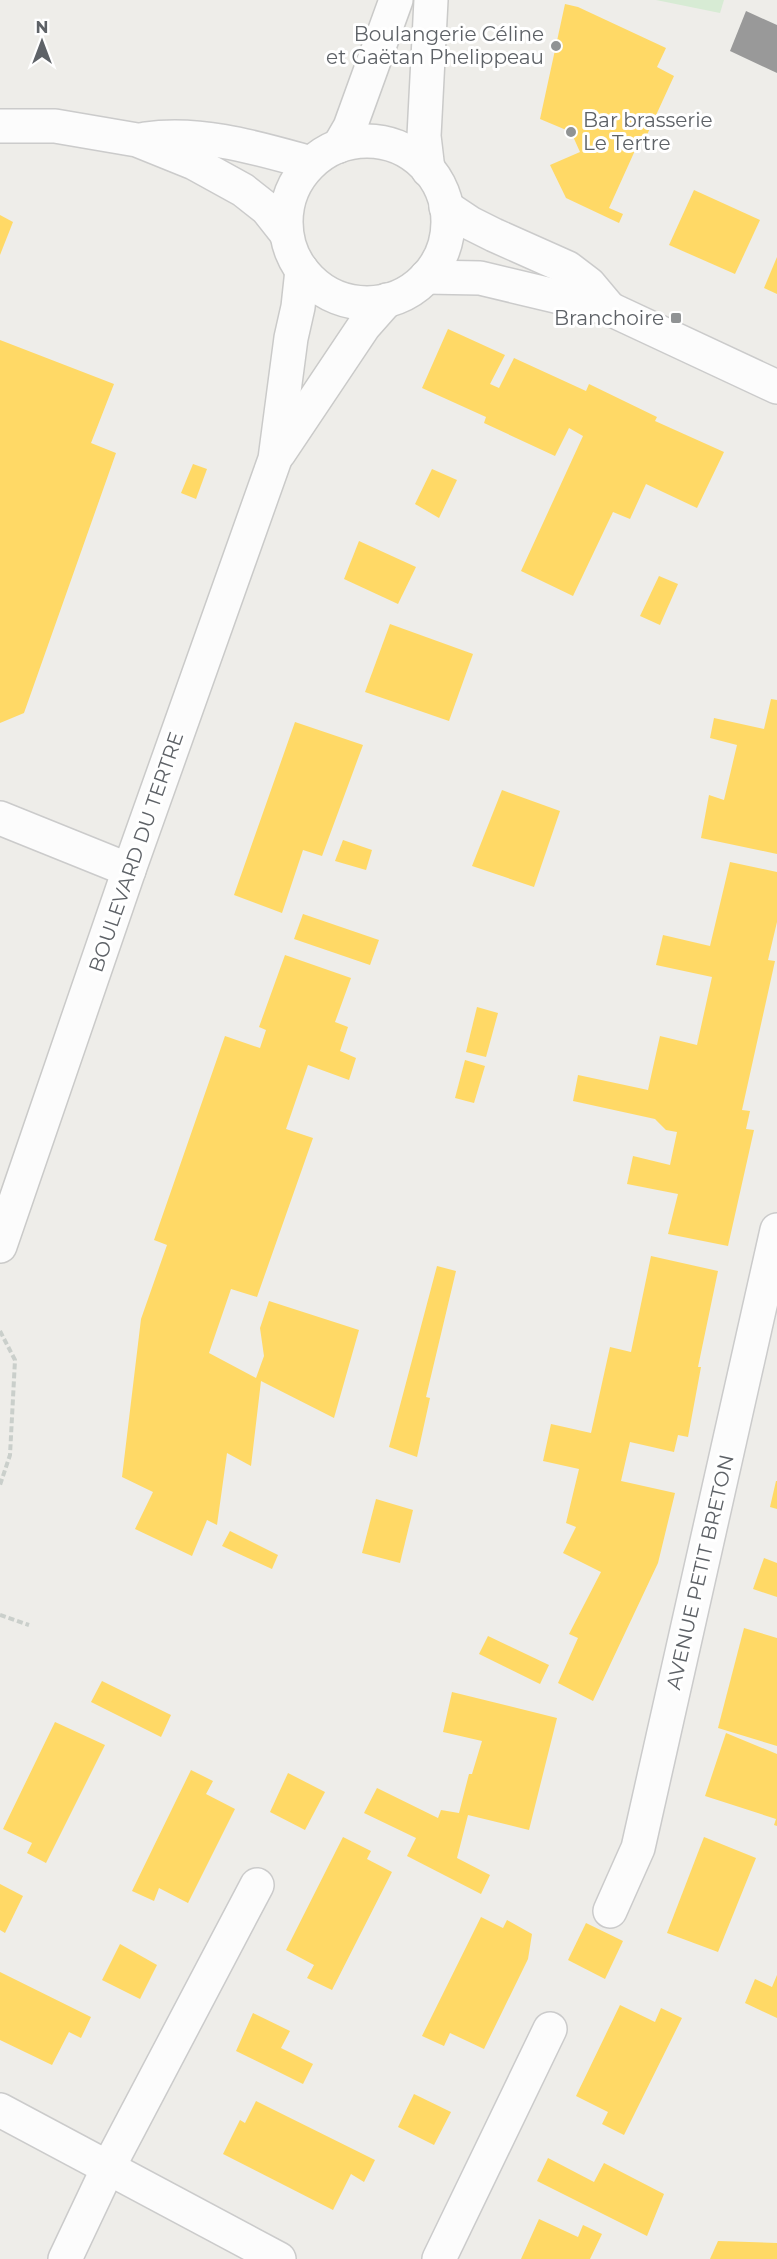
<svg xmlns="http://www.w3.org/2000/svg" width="777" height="2259" font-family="Montserrat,sans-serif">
  <rect width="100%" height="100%" fill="#eeede9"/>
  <polygon fill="#d7ebd4" points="656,0 724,0 720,13"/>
  <g fill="#ffd966">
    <polygon points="565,4 578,7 666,48 657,67 674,76 646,137 642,135 609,208 623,214 619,223 566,198 550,165 580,152 571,132 540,119"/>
    <polygon points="694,190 760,220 735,274 669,245"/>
    <polygon points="0,215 13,222 0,255"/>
    <polygon points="777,257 777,294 764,288"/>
    <polygon points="448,329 505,355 490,384 499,388 514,358 586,391 589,384 657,417 655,421 724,452 697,508 646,484 630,519 613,512 573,596 521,571 583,436 569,428 555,456 484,423 486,417 422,388"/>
    <polygon points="0,340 114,384 91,443 116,453 24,713 0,723"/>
    <polygon points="193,464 207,469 196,499 181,493"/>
    <polygon points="432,469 457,480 439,518 415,504"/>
    <polygon points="359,541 416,567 398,604 344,579"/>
    <polygon points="659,576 678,584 660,625 640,616"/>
    <polygon points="390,624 473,654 449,721 365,692"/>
    <polygon points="771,699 777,700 777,854 701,838 709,795 724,800 737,745 710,738 714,718 764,729"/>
    <polygon points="295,722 363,745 322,856 303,850 282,913 234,895"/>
    <polygon points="502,790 560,811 534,887 472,866"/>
    <polygon points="343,840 372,850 366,870 335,861"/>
    <polygon points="730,862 777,872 777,922 768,960 775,961 742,1110 750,1111 746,1129 754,1130 728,1246 668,1234 678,1194 627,1184 633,1156 670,1165 677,1132 666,1130 655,1119 573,1101 578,1075 648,1090 660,1036 697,1045 712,977 656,965 663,935 710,946"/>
    <polygon points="303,914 379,940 370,965 294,939"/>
    <polygon points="285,955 351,978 335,1022 348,1027 340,1051 356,1058 349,1080 308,1065 286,1129 313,1138 257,1297 231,1289 209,1353 256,1378 264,1356 260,1328 269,1301 359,1330 334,1418 261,1381 251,1466 227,1453 217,1525 207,1520 192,1556 135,1529 153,1492 122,1477 141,1319 167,1245 154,1240 225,1036 260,1048 266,1030 259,1027"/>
    <polygon points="477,1007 498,1013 486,1057 466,1052"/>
    <polygon points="465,1060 485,1066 474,1103 455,1098"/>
    <polygon points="651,1256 718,1271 698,1367 701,1367 688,1437 678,1435 674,1452 630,1442 621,1481 675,1493 658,1563 593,1701 558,1683 578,1638 569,1634 601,1572 563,1553 576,1527 566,1523 579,1469 543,1461 551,1424 591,1433 610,1347 631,1352"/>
    <polygon points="437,1266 456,1271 426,1397 430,1398 417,1457 389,1447"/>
    <polygon points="776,1481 777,1481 777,1509 770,1507"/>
    <polygon points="376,1499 413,1510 400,1563 362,1553"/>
    <polygon points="230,1531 278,1555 272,1569 222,1546"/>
    <polygon points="764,1558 777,1563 777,1597 753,1589"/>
    <polygon points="744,1628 777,1638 777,1746 718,1728"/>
    <polygon points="488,1636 549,1665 540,1684 479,1654"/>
    <polygon points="102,1681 171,1715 161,1737 91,1702"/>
    <polygon points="452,1692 557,1718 529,1830 468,1815 457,1858 490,1875 481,1894 407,1856 416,1838 364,1813 377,1788 438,1818 441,1810 459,1813 469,1774 472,1774 482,1741 443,1732"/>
    <polygon points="55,1722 105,1745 46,1863 27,1853 32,1843 3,1829"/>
    <polygon points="726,1733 777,1754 777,1826 774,1825 776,1819 705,1796"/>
    <polygon points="191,1770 213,1781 206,1794 235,1809 188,1903 159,1888 154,1901 132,1891"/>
    <polygon points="288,1773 325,1792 305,1830 270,1812"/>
    <polygon points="343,1837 371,1851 367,1859 392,1872 332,1990 307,1978 314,1965 286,1950"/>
    <polygon points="704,1837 756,1858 718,1952 667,1933"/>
    <polygon points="0,1884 23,1896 5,1933 0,1930"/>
    <polygon points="481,1917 503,1928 507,1920 532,1934 528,1959 484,2049 450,2033 444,2046 422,2036"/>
    <polygon points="586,1923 623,1941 605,1979 568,1960"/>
    <polygon points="120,1944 157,1965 140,1999 102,1980"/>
    <polygon points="0,1972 91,2017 81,2038 69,2032 52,2065 0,2040"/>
    <polygon points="777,1975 777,2018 745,2003 755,1979 772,1987"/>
    <polygon points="620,2005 655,2022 661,2008 682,2018 624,2135 602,2124 608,2112 576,2096"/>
    <polygon points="253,2013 290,2031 281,2048 313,2064 303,2084 236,2051"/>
    <polygon points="414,2094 451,2112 434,2145 398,2127"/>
    <polygon points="256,2101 375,2160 364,2182 351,2174 333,2210 223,2154 240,2120 245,2123"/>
    <polygon points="548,2158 594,2182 604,2163 664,2194 647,2236 537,2181"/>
    <polygon points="539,2219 578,2237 583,2225 602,2234 590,2259 521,2259"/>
    <polygon points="718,2241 777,2243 777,2259 710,2259"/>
  </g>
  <polygon fill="#999" points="746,11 777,25 777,73 730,51"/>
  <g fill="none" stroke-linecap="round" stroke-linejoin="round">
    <defs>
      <g id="minor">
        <polyline points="0,126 55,126 137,140 194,163 243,190 267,209 286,233"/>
        <path d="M145,139C202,131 257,148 311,163"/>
        <polyline points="446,207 470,223 494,235 568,268 589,284 610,309"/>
        <polyline points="426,277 480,278 610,309 777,387"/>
        <polyline points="0,818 129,870"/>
        <polyline points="610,1911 638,1848 777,1230"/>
        <polyline points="0,2110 279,2259"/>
        <polyline points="65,2259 108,2168 257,1885"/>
        <polyline points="439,2259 550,2029"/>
      </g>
      <g id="secondary">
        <circle cx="367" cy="222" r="81"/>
        <polyline points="339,146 350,127 396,0"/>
        <polyline points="428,170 424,136 431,0"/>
        <polyline points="279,453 364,326 387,300"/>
        <polyline points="0,1246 129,870 275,459 291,338 298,307 302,270"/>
      </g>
    </defs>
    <use href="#minor" stroke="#cbcbcb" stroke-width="36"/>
    <use href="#secondary" stroke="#cacac9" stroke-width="36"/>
    <g stroke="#cacfcb" stroke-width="4" stroke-dasharray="6 3" stroke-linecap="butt">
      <polyline points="0,1331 15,1360 10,1455 0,1485"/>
      <polyline points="0,1615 29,1625"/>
    </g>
    <use href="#minor" stroke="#fcfcfc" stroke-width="33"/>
    <use href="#secondary" stroke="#fcfcfc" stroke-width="33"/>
  </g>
  <g fill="#909394" stroke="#fff" stroke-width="2">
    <circle cx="556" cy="46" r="6"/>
    <circle cx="571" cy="132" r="6"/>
    <rect x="670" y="312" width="12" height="12" rx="3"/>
  </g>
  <g text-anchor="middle" stroke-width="6" stroke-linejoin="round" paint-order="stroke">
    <g font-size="20" fill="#5e6267" stroke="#fff" text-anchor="end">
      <text x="544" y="41">Boulangerie Céline<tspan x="544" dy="23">et Gaëtan Phelippeau</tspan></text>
      <text x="583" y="127" text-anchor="start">Bar brasserie<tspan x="583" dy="23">Le Tertre</tspan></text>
      <text x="664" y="325">Branchoire</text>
    </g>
    <g font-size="20" fill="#5e6267" stroke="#fff">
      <text transform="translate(136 852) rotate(-71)" y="7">BOULEVARD DU TERTRE</text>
      <text transform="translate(700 1572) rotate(-77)" y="7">AVENUE PETIT BRETON</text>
    </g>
  </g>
  <g transform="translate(42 42)" stroke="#ffffff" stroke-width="4.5" paint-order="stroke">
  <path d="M0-4.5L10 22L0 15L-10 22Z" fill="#5e6267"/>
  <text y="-9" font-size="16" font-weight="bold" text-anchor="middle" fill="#5e6267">N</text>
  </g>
</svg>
